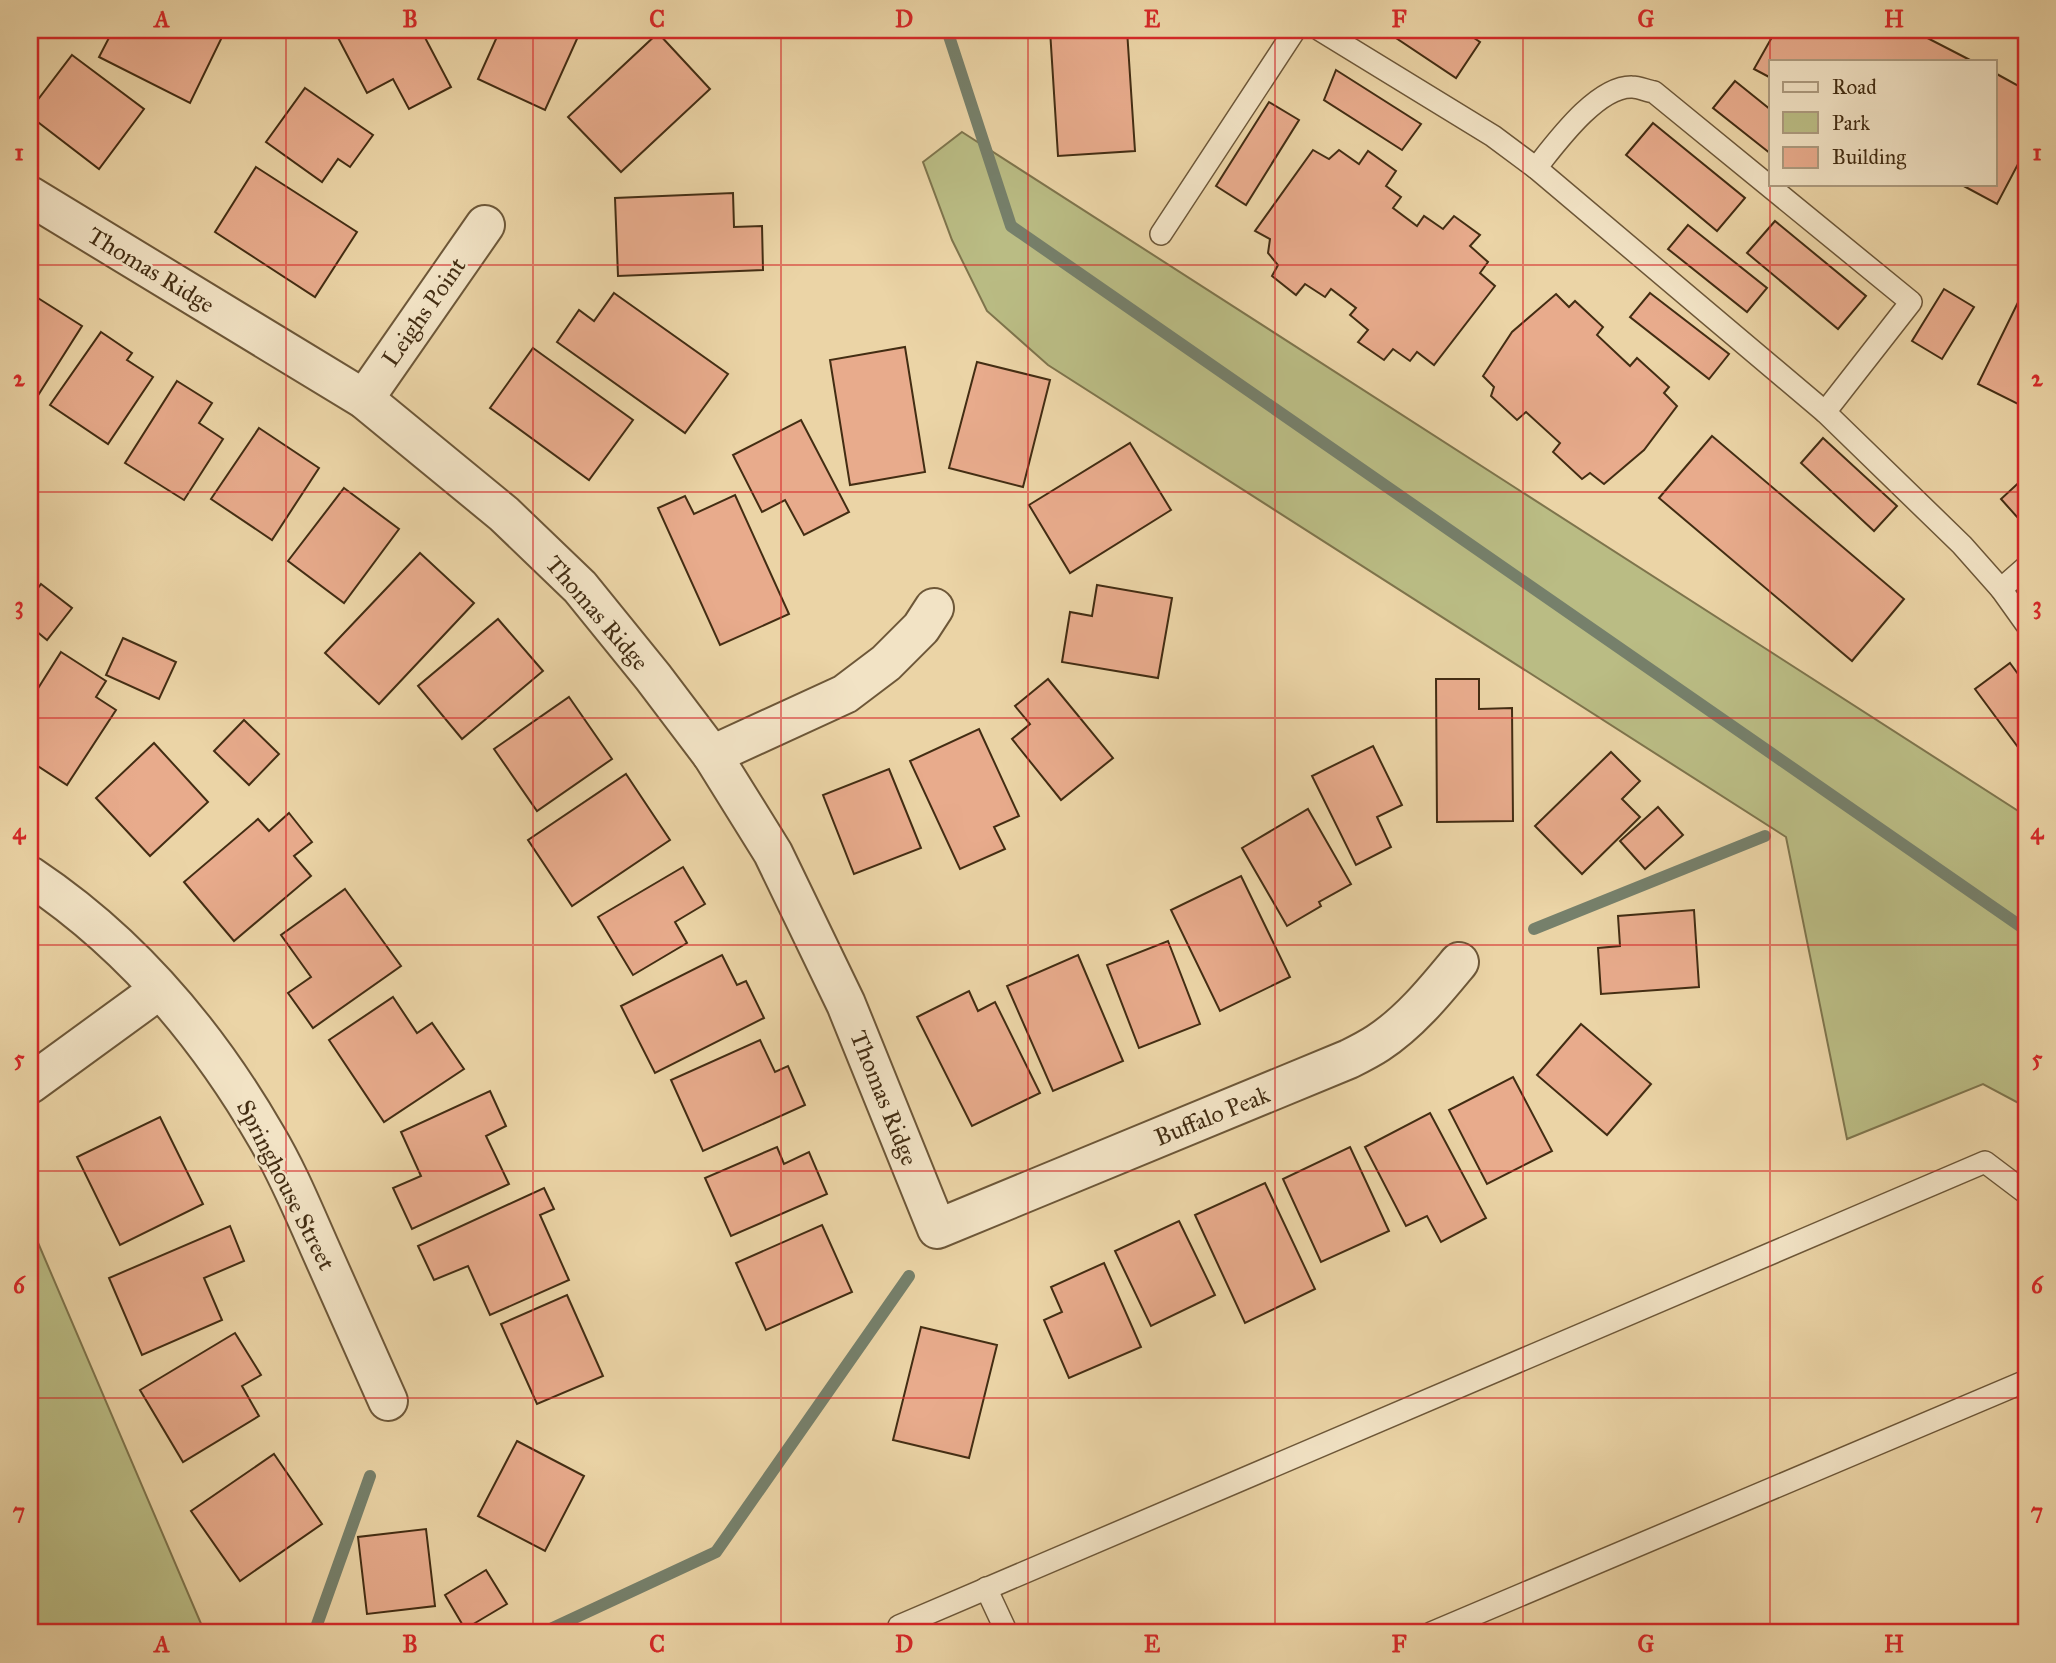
<svg xmlns="http://www.w3.org/2000/svg" width="2056" height="1663" font-family="'IM FELL Great Primer',serif">
  <rect width="100%" height="100%" fill="#ebd4a6"/>
  <filter id="stains"><feTurbulence type="fractalNoise" baseFrequency=".00286" numOctaves="4"/><feColorMatrix values="0 0 0 0 .2 0 0 0 0 .09 0 0 0 0 .02 0 0 0 .5 -.17"/></filter>
  <radialGradient id="worn" r=".72"><stop offset=".6" stop-color="#630" stop-opacity="0"/><stop offset="1" stop-color="#630" stop-opacity=".3"/></radialGradient>
  <g fill="#babc84" stroke="#7e744c" stroke-width="2">
    <polygon points="962,132 2026,816 2026,1107 1983,1084 1847,1139 1786,837 1048,365 987,311 952,240 923,162"/>
    <polygon points="30,1224 205,1633 30,1633"/>
  </g>
  <g fill="none" stroke-linecap="round" stroke-linejoin="round">
    <g stroke="#76806b" stroke-width="12">
      <polyline points="947,30 1011,226 2026,930"/>
      <polyline points="1534,929 1765,836"/>
      <polyline points="314,1633 370,1476"/>
      <polyline points="542,1633 716,1552 909,1276"/>
    </g>
  </g>
  <g fill="#e8ab8c" stroke="#432d13" stroke-width="2">
    <polygon points="113,30 218,30 224,33 190,103 99,57"/>
    <polygon points="334,30 421,30 451,87 409,109 393,79 367,93"/>
    <polygon points="500,30 581,30 545,110 478,79"/>
    <polygon points="1050,30 1127,30 1135,151 1058,156"/>
    <polygon points="1384,30 1462,30 1480,42 1456,78"/>
    <polygon points="1776,30 1912,30 1972,61 1771,61 1771,78 1754,69"/>
    <polygon points="658,33 710,89 621,172 568,117"/>
    <polygon points="72,55 144,109 99,169 30,116 30,110"/>
    <polygon points="1336,70 1421,124 1402,150 1324,100"/>
    <polygon points="1995,73 2026,90 2026,149 1997,204 1960,184 1995,184"/>
    <polygon points="1735,81 1771,110 1771,154 1713,108"/>
    <polygon points="305,88 373,135 350,167 338,159 322,182 266,142"/>
    <polygon points="1269,102 1299,120 1246,205 1216,186"/>
    <polygon points="1653,123 1745,198 1717,231 1626,155"/>
    <polygon points="1313,150 1329,159 1339,150 1359,164 1368,151 1396,171 1386,186 1401,197 1393,208 1417,226 1424,216 1443,229 1454,216 1480,235 1470,246 1488,262 1480,273 1495,286 1434,365 1417,352 1410,361 1393,349 1384,360 1358,342 1368,330 1350,315 1356,308 1331,289 1325,297 1305,284 1296,295 1272,276 1278,265 1268,253 1270,239 1255,231"/>
    <polygon points="256,167 357,232 315,297 215,232"/>
    <polygon points="733,193 734,227 762,226 763,270 618,276 615,198"/>
    <polygon points="1775,221 1866,296 1838,329 1747,253"/>
    <polygon points="1688,225 1767,288 1747,312 1668,249"/>
    <polygon points="2026,286 2026,408 1978,384"/>
    <polygon points="1944,289 1974,307 1942,359 1912,341"/>
    <polygon points="30,293 82,326 30,408"/>
    <polygon points="614,293 728,374 685,433 557,342 579,310 594,321"/>
    <polygon points="1650,293 1729,354 1709,379 1630,317"/>
    <polygon points="1556,294 1569,307 1575,301 1603,327 1597,335 1630,366 1637,358 1669,387 1664,393 1677,406 1644,450 1604,484 1590,473 1582,479 1553,452 1560,443 1526,412 1517,420 1491,396 1494,387 1483,376 1512,332"/>
    <polygon points="101,332 132,353 127,360 153,377 108,444 50,405"/>
    <polygon points="905,347 925,472 850,485 830,360"/>
    <polygon points="533,348 633,420 589,480 490,408"/>
    <polygon points="977,362 1050,380 1023,487 949,468"/>
    <polygon points="177,381 212,403 199,423 223,439 184,500 125,463"/>
    <polygon points="801,420 849,512 804,535 785,500 762,512 733,455"/>
    <polygon points="259,428 319,468 272,540 211,499"/>
    <polygon points="1712,436 1904,599 1852,661 1659,498"/>
    <polygon points="1823,438 1897,506 1874,531 1801,463"/>
    <polygon points="1130,443 1171,510 1070,573 1029,505"/>
    <polygon points="2026,476 2026,527 2001,499"/>
    <polygon points="344,488 399,529 344,603 288,561"/>
    <polygon points="735,495 789,614 720,645 658,508 685,496 694,514"/>
    <polygon points="420,553 474,603 379,704 325,653"/>
    <polygon points="41,584 72,608 47,640 30,626 30,599"/>
    <polygon points="1097,585 1172,598 1158,678 1062,662 1070,612 1092,616"/>
    <polygon points="498,619 543,671 462,739 418,686"/>
    <polygon points="123,638 176,662 159,699 106,675"/>
    <polygon points="61,652 106,681 96,697 116,710 67,785 30,761 30,701"/>
    <polygon points="2010,663 2026,685 2026,758 1975,689"/>
    <polygon points="1048,679 1113,758 1061,800 1012,739 1030,724 1015,706"/>
    <polygon points="1436,679 1479,679 1479,709 1512,708 1513,821 1437,822"/>
    <polygon points="569,697 612,759 537,811 494,749"/>
    <polygon points="244,720 279,754 249,785 214,751"/>
    <polygon points="979,729 1019,816 994,827 1005,849 960,869 910,761"/>
    <polygon points="154,743 208,802 150,856 96,798"/>
    <polygon points="1373,746 1402,805 1377,817 1391,847 1356,865 1312,776"/>
    <polygon points="1611,752 1640,781 1622,799 1640,817 1582,874 1535,826"/>
    <polygon points="889,769 921,848 854,874 823,795"/>
    <polygon points="626,774 670,840 572,906 528,840"/>
    <polygon points="1658,807 1683,835 1645,869 1620,841"/>
    <polygon points="1308,809 1351,884 1319,902 1321,906 1287,926 1242,848"/>
    <polygon points="289,813 312,842 294,856 311,876 234,941 184,882 258,819 269,831"/>
    <polygon points="683,867 705,904 675,922 687,943 633,975 598,917"/>
    <polygon points="1241,876 1290,977 1220,1011 1171,910"/>
    <polygon points="345,889 401,966 313,1028 288,993 311,977 281,935"/>
    <polygon points="1694,910 1699,987 1601,994 1598,948 1620,946 1618,916"/>
    <polygon points="1168,941 1200,1024 1139,1048 1107,965"/>
    <polygon points="722,955 737,985 746,981 764,1018 655,1073 621,1006"/>
    <polygon points="1078,955 1123,1061 1053,1091 1007,986"/>
    <polygon points="969,991 978,1011 995,1002 1040,1093 972,1126 917,1017"/>
    <polygon points="393,997 417,1033 432,1023 464,1069 384,1122 329,1040"/>
    <polygon points="1581,1024 1651,1084 1607,1135 1537,1075"/>
    <polygon points="760,1040 775,1072 788,1066 805,1105 703,1151 671,1080"/>
    <polygon points="1513,1077 1552,1151 1487,1184 1449,1110"/>
    <polygon points="490,1091 506,1126 486,1136 509,1184 412,1229 393,1188 421,1176 401,1132"/>
    <polygon points="1430,1113 1486,1218 1441,1242 1427,1216 1406,1226 1365,1147"/>
    <polygon points="160,1117 203,1204 120,1245 77,1157"/>
    <polygon points="777,1147 784,1164 809,1152 827,1194 731,1236 705,1178"/>
    <polygon points="1350,1147 1389,1231 1321,1262 1283,1179"/>
    <polygon points="1265,1183 1315,1289 1245,1323 1195,1215"/>
    <polygon points="544,1188 554,1209 540,1215 569,1280 490,1315 468,1266 434,1280 418,1246"/>
    <polygon points="1179,1221 1215,1295 1151,1326 1115,1251"/>
    <polygon points="822,1225 852,1292 766,1330 736,1263"/>
    <polygon points="230,1226 244,1261 204,1278 222,1320 142,1355 109,1278"/>
    <polygon points="1104,1263 1141,1347 1069,1378 1044,1320 1062,1312 1051,1287"/>
    <polygon points="567,1295 603,1376 537,1404 501,1324"/>
    <polygon points="921,1327 997,1345 969,1458 893,1440"/>
    <polygon points="235,1333 261,1375 242,1386 259,1416 183,1462 140,1390"/>
    <polygon points="517,1441 584,1476 545,1551 478,1516"/>
    <polygon points="274,1454 322,1524 240,1581 191,1511"/>
    <polygon points="426,1529 435,1606 367,1614 358,1537"/>
    <polygon points="486,1570 507,1604 465,1629 445,1595"/>
  </g>
  <g fill="none" stroke-linecap="round" stroke-linejoin="round">
    <defs>
      <g id="service">
        <polyline points="1320,30 1493,136 1536,168 1825,412 1962,545 2001,589 2026,624"/>
        <path d="M1536,168C1556,143 1597,86 1632,87C1639,87 1647,91 1654,92L1911,302L1825,412"/>
        <polyline points="1161,234 1295,30"/>
        <polyline points="2001,589 2026,567"/>
        <polyline points="986,1588 1007,1633"/>
        <polyline points="902,1633 899,1626 1985,1162 2026,1193"/>
        <polyline points="1431,1633 2026,1381"/>
      </g>
      <g id="minor">
        <path d="M30,196L364,399L504,514L580,587L653,677L712,755L773,853L846,1004L937,1229L1349,1059C1359,1054 1369,1049 1378,1043C1410,1022 1435,991 1459,962"/>
        <polyline points="364,399 485,225"/>
        <polyline points="712,755 845,694 886,663 921,628 934,608"/>
        <path d="M30,876C129,942 207,1034 266,1136C287,1171 303,1210 319,1246C342,1298 365,1350 388,1401"/>
        <polyline points="30,1084 159,990"/>
      </g>
    </defs>
    <use href="#service" stroke="#6d5738" stroke-width="24"/>
    <use href="#minor" stroke="#6d5738" stroke-width="42"/>
    <use href="#service" stroke="#f2e3c5" stroke-width="21"/>
    <use href="#minor" stroke="#f2e3c5" stroke-width="38"/>
  </g>
  <path fill="none" stroke="#d62828" stroke-width="2" stroke-opacity="0.55" d="M286,30V1633M533,30V1633M781,30V1633M1028,30V1633M1275,30V1633M1523,30V1633M1770,30V1633M30,265H2026M30,492H2026M30,718H2026M30,945H2026M30,1171H2026M30,1398H2026"/>
  <g text-anchor="middle" stroke-width="5" stroke-linejoin="round" paint-order="stroke">
    <g font-size="24" fill="#432d13" stroke="#f2e3c5">
      <text transform="translate(151 270) rotate(31)" y="8">Thomas Ridge</text>
      <text transform="translate(424 312) rotate(-55)" y="8">Leighs Point</text>
      <text transform="translate(597 613) rotate(49)" y="8">Thomas Ridge</text>
      <text transform="translate(884 1098) rotate(68)" y="8">Thomas Ridge</text>
      <text transform="translate(1212 1116) rotate(-22)" y="8">Buffalo Peak</text>
      <text transform="translate(286 1185) rotate(63)" y="8">Springhouse Street</text>
    </g>
  </g>
  <rect width="2056" height="1663" fill="none" stroke="#ebd4a6" stroke-width="77"/>
  <rect x="1769" y="60" width="228" height="126" fill="#f2e3c5" stroke="#ac9a7e" stroke-width="2"/>
  <rect x="1783" y="82" width="35" height="10" fill="#f2e3c5" stroke="#ac9a7e" stroke-width="2"/>
  <text x="1832" y="94" font-size="21" fill="#432d13">Road</text>
  <rect x="1783" y="112" width="35" height="21" fill="#babc84" stroke="#ac9a7e" stroke-width="2"/>
  <text x="1832" y="130" font-size="21" fill="#432d13">Park</text>
  <rect x="1783" y="147" width="35" height="21" fill="#e8ab8c" stroke="#ac9a7e" stroke-width="2"/>
  <text x="1832" y="164" font-size="21" fill="#432d13">Building</text>
  <rect x="38" y="38" width="1980" height="1586" fill="none" stroke="#d62828" stroke-width="2.5"/>
  <g font-size="23" text-anchor="middle" font-weight="bold" fill="#d62828">
    <text x="162" y="27">A</text>
    <text x="410" y="27">B</text>
    <text x="657" y="27">C</text>
    <text x="904" y="27">D</text>
    <text x="1152" y="27">E</text>
    <text x="1399" y="27">F</text>
    <text x="1646" y="27">G</text>
    <text x="1894" y="27">H</text>
    <text x="19" y="160">1</text>
    <text x="2037" y="160">1</text>
    <text x="19" y="386">2</text>
    <text x="2037" y="386">2</text>
    <text x="19" y="613">3</text>
    <text x="2037" y="613">3</text>
    <text x="19" y="839">4</text>
    <text x="2037" y="839">4</text>
    <text x="19" y="1066">5</text>
    <text x="2037" y="1066">5</text>
    <text x="19" y="1293">6</text>
    <text x="2037" y="1293">6</text>
    <text x="19" y="1519">7</text>
    <text x="2037" y="1519">7</text>
    <text x="162" y="1652">A</text>
    <text x="410" y="1652">B</text>
    <text x="657" y="1652">C</text>
    <text x="904" y="1652">D</text>
    <text x="1152" y="1652">E</text>
    <text x="1399" y="1652">F</text>
    <text x="1646" y="1652">G</text>
    <text x="1894" y="1652">H</text>
  </g>
  <rect width="100%" height="100%" filter="url(#stains)"/>
  <rect width="100%" height="100%" fill="url(#worn)"/>
</svg>
